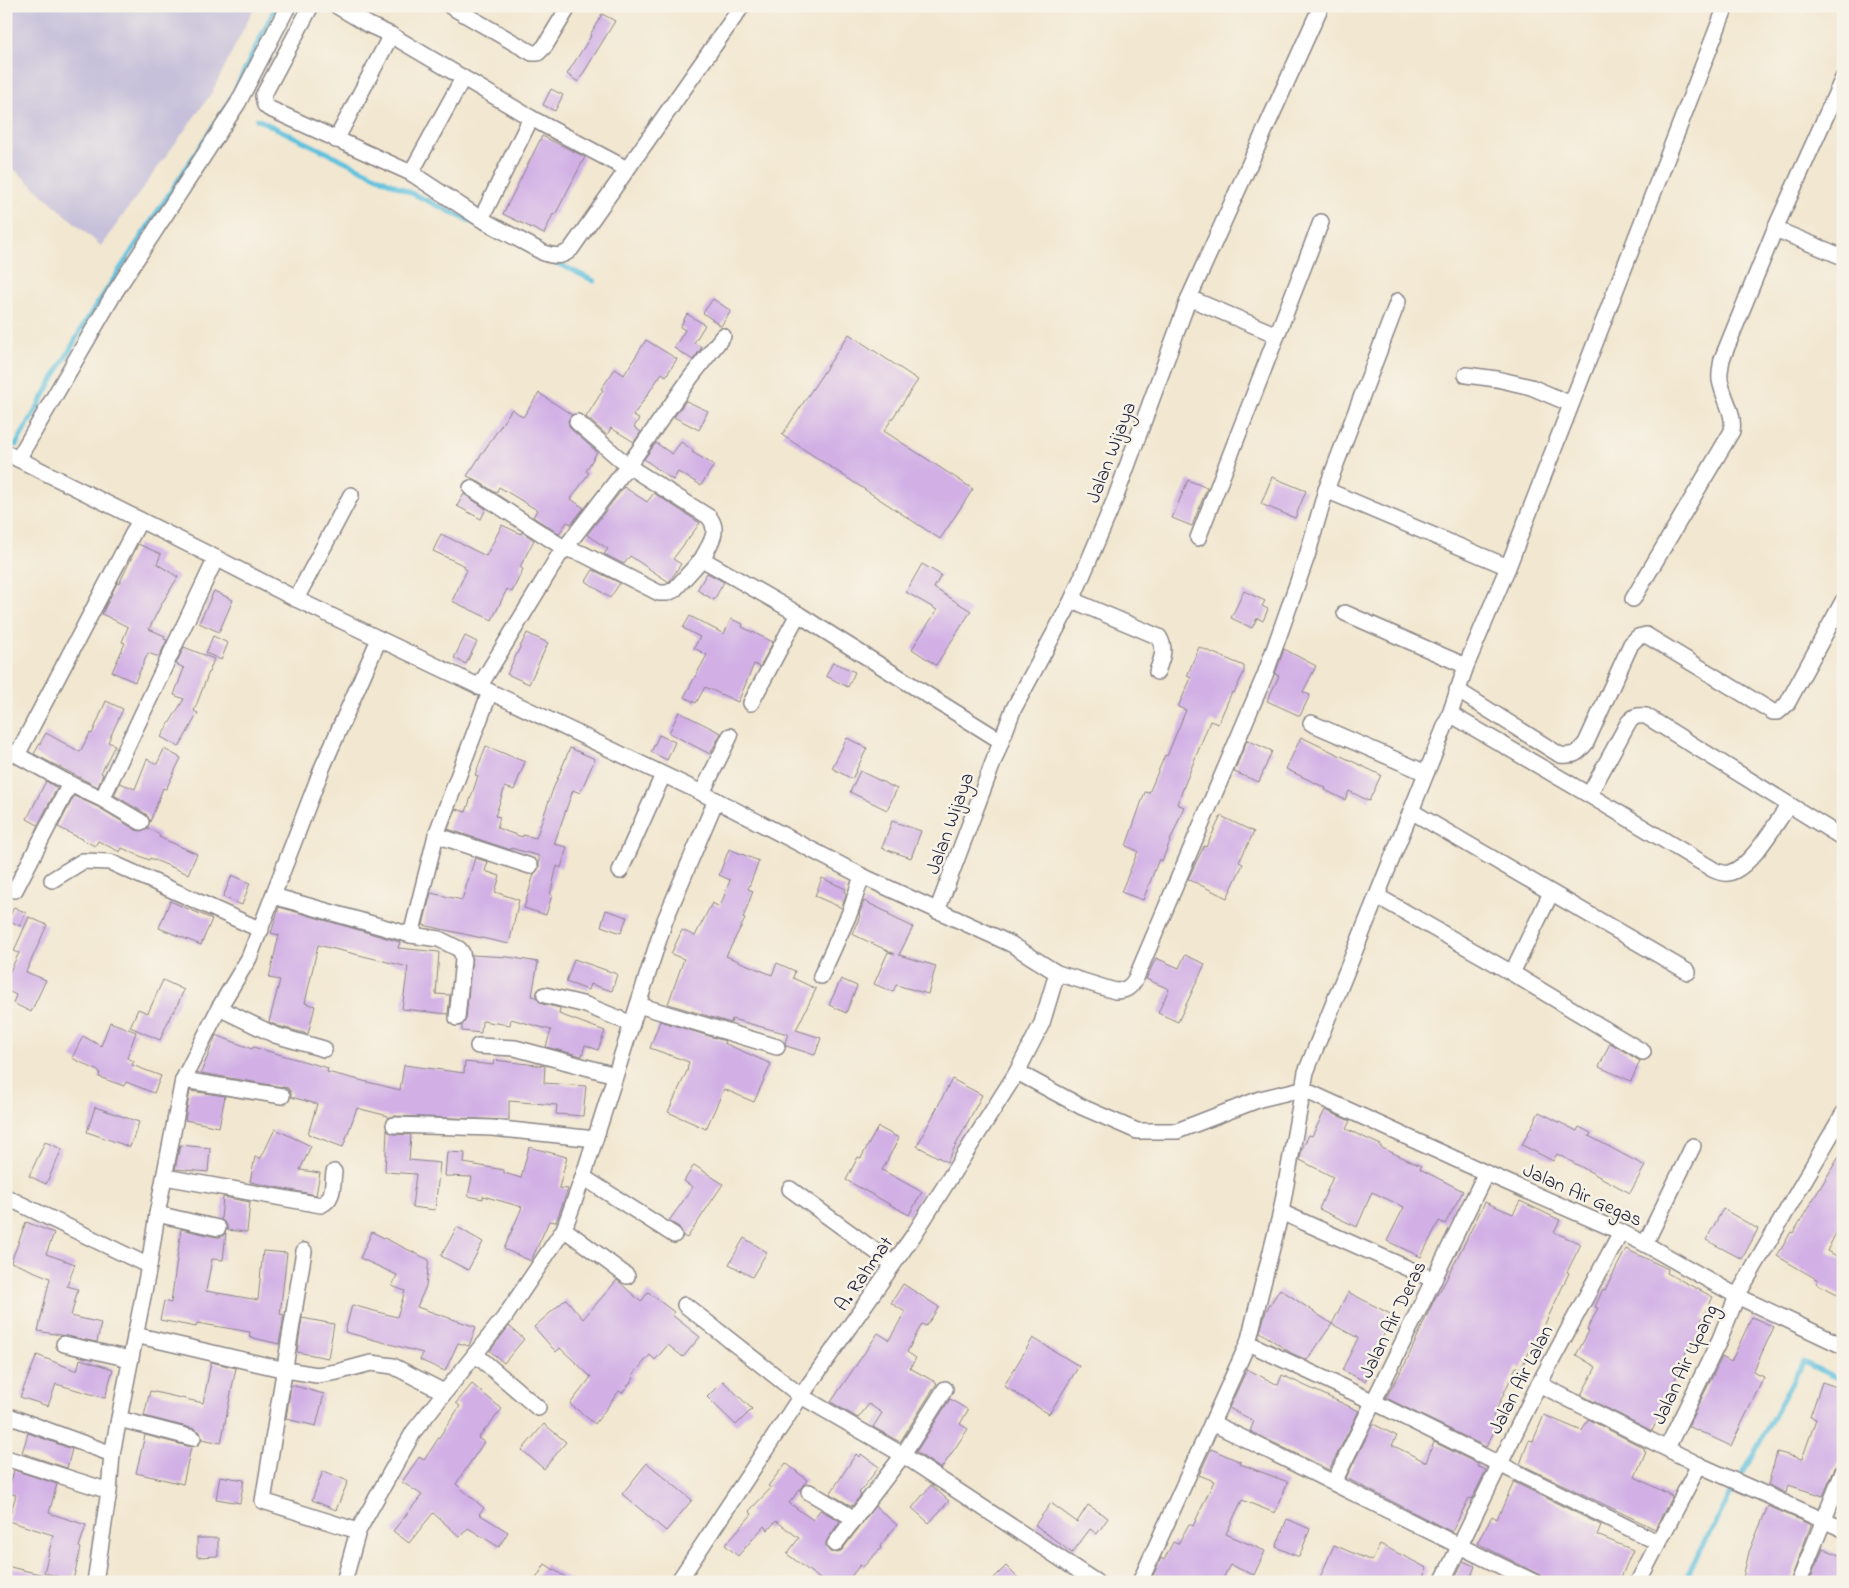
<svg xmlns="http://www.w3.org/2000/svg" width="1849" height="1588" font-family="'Indie Flower',sans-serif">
  <rect width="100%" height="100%" fill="#f7f3e8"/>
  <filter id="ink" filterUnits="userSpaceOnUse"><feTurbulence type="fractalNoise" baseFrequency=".02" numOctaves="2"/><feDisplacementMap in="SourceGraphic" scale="10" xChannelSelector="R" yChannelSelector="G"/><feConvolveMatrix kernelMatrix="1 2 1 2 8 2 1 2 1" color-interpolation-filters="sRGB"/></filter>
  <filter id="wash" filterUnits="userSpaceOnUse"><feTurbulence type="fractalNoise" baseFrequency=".0096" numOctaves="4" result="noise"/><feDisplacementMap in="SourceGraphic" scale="20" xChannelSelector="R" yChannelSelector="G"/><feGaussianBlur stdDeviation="1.12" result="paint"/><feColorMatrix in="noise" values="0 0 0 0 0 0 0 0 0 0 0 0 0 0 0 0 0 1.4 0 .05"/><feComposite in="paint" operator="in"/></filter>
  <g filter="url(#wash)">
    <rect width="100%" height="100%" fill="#f2e7d0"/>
    <polygon fill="#c6c0da" points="6,6 255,6 211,94 101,246 6,162"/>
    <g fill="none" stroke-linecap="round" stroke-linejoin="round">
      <g stroke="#60c1de" stroke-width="5">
        <polyline points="257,119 480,226"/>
        <polyline points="551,260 594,281"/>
        <polyline points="16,445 86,321 228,104 276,6"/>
        <polyline points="1683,1582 1803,1362 1843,1381"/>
      </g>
    </g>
    <g id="blocks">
      <g fill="#d2b0e6">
        <polygon points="602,14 615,21 578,82 567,74 591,36 590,35"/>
        <polygon points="551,89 563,95 555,111 543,105"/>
        <polygon points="542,136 585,157 555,215 553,214 544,234 503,214"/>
        <polygon points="713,299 731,311 721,326 703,313"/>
        <polygon points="687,314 705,325 694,343 702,347 693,360 674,348 685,330 680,327"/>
        <polygon points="849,334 918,380 884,431 973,489 940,539 782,435"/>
        <polygon points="646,340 677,359 666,376 662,373 633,416 639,419 634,427 641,432 634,442 611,428 607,435 586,417 603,390 601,389 615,369 624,375"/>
        <polygon points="539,393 572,415 568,421 571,429 597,452 586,471 589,473 571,499 584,508 571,524 567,522 559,534 533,517 537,510 499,487 496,493 476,480 467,476 512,409 523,417"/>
        <polygon points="686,401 708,411 699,430 674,417"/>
        <polygon points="681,442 693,450 692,452 714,465 701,485 678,472 673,480 644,459 656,443 672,454"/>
        <polygon points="1272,477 1306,491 1295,518 1261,504"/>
        <polygon points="1188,480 1207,488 1192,526 1172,518"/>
        <polygon points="624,487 647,502 654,493 700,523 673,559 681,564 669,582 630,556 624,564 604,554 608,549 587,535"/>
        <polygon points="464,494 486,509 481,519 457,506"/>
        <polygon points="502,525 521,534 522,532 534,540 520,567 523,569 512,592 507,589 492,620 452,601 467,570 464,568 465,566 433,551 441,534 486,556"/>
        <polygon points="138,544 161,554 157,564 178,577 161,605 149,629 165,636 164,639 167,640 159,657 148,653 135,682 112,672 125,643 122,642 128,627 102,614 117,583 119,584"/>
        <polygon points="922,564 941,575 934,588 971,611 936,665 912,649 937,610 906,592"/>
        <polygon points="593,570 620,583 610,598 586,581"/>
        <polygon points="707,573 724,582 714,600 697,590"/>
        <polygon points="214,591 233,600 219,632 199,623"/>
        <polygon points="1244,591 1265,601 1262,606 1268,609 1263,621 1257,618 1252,628 1231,618"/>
        <polygon points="690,616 724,634 731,619 743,624 742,627 773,642 760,667 754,664 738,702 705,687 696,703 684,697 707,655 694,648 700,637 683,628"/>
        <polygon points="527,633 548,643 529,684 507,674"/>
        <polygon points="213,636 228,643 221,660 206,653"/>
        <polygon points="465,636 477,642 466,664 454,658"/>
        <polygon points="184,647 214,659 194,711 198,713 179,747 161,737 184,699 174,695 184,668 176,664"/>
        <polygon points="1199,647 1244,666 1244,672 1234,693 1232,692 1218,724 1210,721 1177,804 1184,807 1162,861 1159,859 1143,900 1121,892 1138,851 1126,846 1145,792 1149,793 1165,755 1167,756 1186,710 1178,707 1191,678 1187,676"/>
        <polygon points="1284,649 1316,666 1303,692 1310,695 1300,716 1267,701 1279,676 1275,674"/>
        <polygon points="833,662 855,672 848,687 826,676"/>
        <polygon points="106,701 123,709 108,742 115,745 101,773 103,774 98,787 34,754 46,733 80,752 90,733 92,734"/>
        <polygon points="679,712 721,733 710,754 669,733"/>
        <polygon points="659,735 675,742 667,760 651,752"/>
        <polygon points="1301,737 1381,775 1369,801 1349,791 1345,800 1325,790 1326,788 1286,769"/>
        <polygon points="847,738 867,748 852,779 832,768"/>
        <polygon points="1247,740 1272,751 1259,782 1234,772"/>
        <polygon points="486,746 525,762 514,790 505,787 495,816 500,817 497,828 522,837 523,835 536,838 553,789 570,748 595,759 580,793 573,790 554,844 567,847 561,868 557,866 550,895 552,895 546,915 524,908 534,874 539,868 539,856 511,848 511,850 448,829 456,809 466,812 478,776 475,775"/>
        <polygon points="164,749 181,758 166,789 163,788 150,822 146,814 114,795 120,783 135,789 147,759 157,764"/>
        <polygon points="860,771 897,789 887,810 850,792"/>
        <polygon points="46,781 57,788 38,825 27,819"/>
        <polygon points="74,796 98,807 136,830 141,831 148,828 160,835 159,837 197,854 188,874 150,858 149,860 122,848 120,852 98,841 95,846 58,827"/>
        <polygon points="1221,816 1254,832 1239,862 1243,864 1227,898 1188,879 1204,846 1206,847"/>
        <polygon points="892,821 921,831 911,858 882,848"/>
        <polygon points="729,849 759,861 748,889 753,891 743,918 745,919 726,956 772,975 777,963 795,971 793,978 816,989 796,1030 821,1038 815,1055 786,1046 785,1043 788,1034 732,1019 731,1023 668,1004 684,959 671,954 682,930 695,936 712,903 720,907 730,880 719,875"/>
        <polygon points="475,858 488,862 485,871 500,876 495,892 519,900 509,944 423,925 431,893 462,900"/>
        <polygon points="232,875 250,883 242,905 223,897"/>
        <polygon points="822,878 846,889 844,892 846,893 842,908 815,896"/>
        <polygon points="170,901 212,919 201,945 159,928"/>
        <polygon points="864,901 889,913 888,915 913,927 899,955 936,966 928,994 896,985 893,992 874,984 888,952 895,954 852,934 860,916 859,915"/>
        <polygon points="14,907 26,913 20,926 8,920"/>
        <polygon points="279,907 400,942 398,948 439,952 436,994 450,995 448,1014 402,1009 408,967 318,945 305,1003 315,1006 308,1034 278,1026 269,1022 280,980 269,978 279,935 271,933"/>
        <polygon points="606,910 627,917 621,933 601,926"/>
        <polygon points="29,917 47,925 26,972 46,980 31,1012 13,1003 16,995 6,990 6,979 19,953 14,951"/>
        <polygon points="472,955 508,957 538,962 532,996 536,997 542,1004 560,1008 559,1014 605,1031 598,1050 585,1045 582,1056 546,1047 551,1030 511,1019 510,1025 482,1021 481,1033 462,1031 462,1025 466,1019"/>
        <polygon points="1185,955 1205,964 1178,1022 1158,1013 1169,989 1146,979 1156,958 1179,968"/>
        <polygon points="574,959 617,974 612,991 590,984 588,990 566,982"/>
        <polygon points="841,979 857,986 846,1013 829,1005"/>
        <polygon points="163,980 184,990 174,1012 172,1012 160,1040 130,1027 138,1009 148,1013"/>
        <polygon points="660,1021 725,1041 724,1043 771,1064 754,1102 724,1089 706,1129 668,1112 688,1069 687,1068 689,1062 650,1048"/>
        <polygon points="110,1022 136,1032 127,1058 134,1061 132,1065 161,1076 154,1093 126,1082 124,1086 99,1077 100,1072 72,1058 83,1036 101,1046"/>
        <polygon points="216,1035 252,1049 253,1047 328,1068 327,1072 400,1090 404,1065 464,1073 465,1062 493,1065 494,1060 545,1066 544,1083 586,1086 583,1116 556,1114 557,1105 509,1101 509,1120 394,1116 388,1118 388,1116 357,1108 343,1147 308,1134 317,1104 291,1097 291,1092 288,1088 201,1073"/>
        <polygon points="1610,1043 1640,1061 1631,1081 1599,1067"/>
        <polygon points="952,1079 982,1095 947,1162 917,1146"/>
        <polygon points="190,1091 225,1096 219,1127 185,1120"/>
        <polygon points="95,1107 139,1122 130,1147 87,1132"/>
        <polygon points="1325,1110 1350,1121 1346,1129 1381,1145 1380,1147 1421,1166 1420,1169 1463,1191 1445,1224 1439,1221 1421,1257 1387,1241 1404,1207 1372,1192 1357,1227 1319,1209 1333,1177 1300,1160 1302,1149 1309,1135 1312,1136"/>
        <polygon points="1539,1112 1577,1131 1579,1127 1591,1133 1589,1136 1645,1166 1630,1193 1557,1154 1553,1161 1522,1145"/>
        <polygon points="878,1127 899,1138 882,1170 922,1192 909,1215 846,1180 858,1157 861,1158"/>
        <polygon points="275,1129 311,1146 300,1170 320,1173 316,1195 250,1182 255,1157 261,1158"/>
        <polygon points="387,1131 394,1134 411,1135 409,1160 440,1163 435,1210 412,1207 416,1174 385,1172"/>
        <polygon points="45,1142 62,1149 46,1184 29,1176"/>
        <polygon points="180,1145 210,1148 208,1172 175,1169"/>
        <polygon points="529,1147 567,1157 559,1188 568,1189 556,1222 549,1221 531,1261 504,1249 522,1207 483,1196 483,1199 468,1196 472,1177 445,1176 447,1152 465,1153 464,1163 504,1170 504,1173 521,1178"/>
        <polygon points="1843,1150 1843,1219 1827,1251 1843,1259 1843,1297 1816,1283 1818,1280 1777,1256 1791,1232 1793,1233"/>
        <polygon points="694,1165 723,1184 687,1238 683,1236 679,1227 669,1221 693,1187 684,1181"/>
        <polygon points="223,1197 250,1202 247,1232 227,1230 227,1225 221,1219"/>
        <polygon points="1520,1201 1560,1220 1554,1232 1581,1244 1567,1272 1569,1273 1536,1343 1534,1342 1521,1369 1516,1367 1493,1417 1500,1420 1486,1447 1386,1398 1406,1362 1434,1300 1444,1284 1485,1202 1513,1214"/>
        <polygon points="1723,1209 1758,1229 1742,1259 1706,1240"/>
        <polygon points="26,1222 54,1233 46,1254 75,1264 67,1286 78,1289 71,1316 101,1323 97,1342 38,1331 50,1278 11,1262"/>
        <polygon points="457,1227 483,1242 468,1270 441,1256"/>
        <polygon points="181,1229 216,1237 221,1237 226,1233 223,1260 212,1259 206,1291 258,1300 263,1251 287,1253 280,1314 284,1315 279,1344 249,1337 250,1332 197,1323 196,1327 160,1320 164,1301 171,1303"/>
        <polygon points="372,1232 429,1260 426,1286 417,1307 476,1327 469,1346 458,1343 445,1371 420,1360 423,1353 345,1332 352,1305 397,1317 405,1291 392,1286 397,1275 360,1258"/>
        <polygon points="744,1238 767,1252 752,1277 729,1264"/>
        <polygon points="1626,1249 1668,1269 1667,1273 1713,1297 1702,1319 1705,1321 1691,1348 1688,1347 1674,1382 1675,1383 1652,1431 1581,1395 1596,1367 1576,1355 1589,1331 1587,1330 1598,1308 1595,1307 1603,1289 1605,1290"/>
        <polygon points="617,1280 641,1302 648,1292 674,1312 672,1315 700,1337 683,1357 668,1345 655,1360 650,1355 632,1376 634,1378 622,1393 619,1391 595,1424 570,1404 591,1377 560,1348 556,1352 534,1327 566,1299 583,1319"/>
        <polygon points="903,1284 939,1307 926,1326 922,1324 907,1352 916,1358 910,1368 937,1383 900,1442 873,1427 882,1413 869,1404 858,1418 831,1402 878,1333 889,1340 905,1312 891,1303"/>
        <polygon points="1280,1289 1332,1324 1307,1360 1291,1353 1260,1332 1266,1311"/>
        <polygon points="1348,1292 1394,1316 1371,1359 1375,1361 1365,1381 1342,1370 1358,1338 1332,1324"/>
        <polygon points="1752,1317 1774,1327 1753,1372 1764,1377 1731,1446 1688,1426 1722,1357 1731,1362"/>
        <polygon points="302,1318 334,1324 328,1358 297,1352"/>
        <polygon points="509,1326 524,1339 504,1363 490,1351"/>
        <polygon points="1033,1338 1079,1366 1049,1414 1004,1386"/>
        <polygon points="37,1355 77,1371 80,1359 113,1369 105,1398 56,1384 48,1406 20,1397"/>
        <polygon points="211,1362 236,1368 221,1443 202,1439 200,1432 195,1429 144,1416 150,1391 203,1403"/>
        <polygon points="1247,1369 1278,1385 1282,1375 1359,1411 1329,1470 1250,1431 1254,1421 1229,1408"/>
        <polygon points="723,1381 752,1409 736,1425 707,1397"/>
        <polygon points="1822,1382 1843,1389 1843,1463 1838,1464 1835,1468 1823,1496 1788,1485 1786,1493 1768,1485 1777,1452 1802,1459 1816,1419 1810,1417"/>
        <polygon points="472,1384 502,1409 478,1438 484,1442 456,1484 484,1508 479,1514 508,1532 499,1547 468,1528 460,1537 433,1513 409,1543 393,1531 422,1495 402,1482 419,1457 424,1460 460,1406 456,1403"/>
        <polygon points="291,1385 324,1394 316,1426 286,1419"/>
        <polygon points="950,1399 968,1410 960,1424 968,1429 941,1469 916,1452"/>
        <polygon points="1544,1415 1582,1431 1588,1419 1644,1448 1644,1450 1646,1451 1635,1477 1672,1496 1655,1529 1520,1464 1529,1440 1533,1441"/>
        <polygon points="544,1424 566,1442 544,1469 522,1450"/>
        <polygon points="1373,1424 1397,1436 1392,1445 1426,1462 1434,1442 1478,1464 1477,1466 1486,1470 1472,1499 1469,1498 1452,1532 1346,1478"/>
        <polygon points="28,1433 72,1449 67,1468 22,1453"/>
        <polygon points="145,1435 191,1447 183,1484 136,1473"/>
        <polygon points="1211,1449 1241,1462 1240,1464 1288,1482 1275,1513 1242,1500 1226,1534 1265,1551 1254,1575 1230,1565 1221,1582 1155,1582 1151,1580 1161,1558 1164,1560 1173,1542 1178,1544 1189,1524 1193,1526 1214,1481 1199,1475"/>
        <polygon points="856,1454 859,1457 861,1454 879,1467 859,1493 861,1495 852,1506 830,1494"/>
        <polygon points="647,1463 692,1500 666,1531 622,1494"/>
        <polygon points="786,1463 807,1480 789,1503 813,1520 820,1510 840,1521 826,1542 826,1547 830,1552 838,1553 842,1550 875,1506 897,1525 880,1546 881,1548 863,1567 860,1565 847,1582 824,1582 787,1554 799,1538 776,1521 768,1530 764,1526 738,1556 725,1545 752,1514 749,1511 771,1488 768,1486"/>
        <polygon points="14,1470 57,1484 49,1513 86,1525 79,1547 81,1548 73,1580 44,1573 53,1535 8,1521 16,1495 8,1493"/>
        <polygon points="323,1471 348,1481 336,1510 312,1500"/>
        <polygon points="220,1476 244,1480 240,1503 216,1499"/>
        <polygon points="1514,1482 1601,1525 1597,1535 1633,1550 1619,1582 1543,1582 1542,1577 1538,1574 1477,1543 1492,1516 1497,1519"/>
        <polygon points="931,1485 949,1501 929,1523 912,1508"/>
        <polygon points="1051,1503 1077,1522 1088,1505 1108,1518 1097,1534 1090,1529 1072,1553 1035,1525"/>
        <polygon points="1768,1506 1811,1525 1805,1541 1790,1582 1742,1582 1749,1552"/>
        <polygon points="1287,1519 1310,1529 1299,1557 1276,1547"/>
        <polygon points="197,1538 218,1538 218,1556 197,1557"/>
        <polygon points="1380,1544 1427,1568 1421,1582 1318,1582 1334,1545 1372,1561"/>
        <polygon points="1823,1548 1843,1557 1843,1565 1836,1582 1809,1582"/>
        <polygon points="1463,1561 1475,1566 1469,1582 1453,1582"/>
        <polygon points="545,1564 573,1582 534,1582"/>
        <polygon points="6,1566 52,1577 52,1582 6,1582"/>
        <polygon points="1006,1566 1022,1582 990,1582"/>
      </g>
    </g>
  </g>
  <g filter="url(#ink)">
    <use href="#blocks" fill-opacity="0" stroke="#8a8486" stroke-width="1"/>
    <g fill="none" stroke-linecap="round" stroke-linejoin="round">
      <defs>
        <g id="minor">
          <path d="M311,6L263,96L265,105L268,108L411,173L481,219L544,253C555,257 563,257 571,249L742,6"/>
          <polyline points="337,6 369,25 391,35 531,118 627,169"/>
          <polyline points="450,6 532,53 538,53 545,46 569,6"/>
          <polyline points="336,140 391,35"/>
          <polyline points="411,173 463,78"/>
          <polyline points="481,219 531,118"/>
          <polyline points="1775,229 1843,257"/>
          <polyline points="1189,298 1277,335"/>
          <polyline points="1466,375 1497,379 1531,387 1571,404"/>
          <path d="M577,422L628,466L709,517C721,531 709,545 702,559L798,614L1001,741"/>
          <path d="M6,453L216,558L296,599L702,793L862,876L1011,944L1057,973L1115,991C1126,991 1131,987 1136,978L1265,675L1307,556L1326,490L1398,301"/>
          <polyline points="18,459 115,292 238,103 288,6"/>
          <polyline points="471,488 564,548 583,554 659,593 667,593 674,590 702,559"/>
          <polyline points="1326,490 1508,567"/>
          <polyline points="1198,538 1321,222"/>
          <polyline points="296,599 351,495"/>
          <path d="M1633,599L1732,431C1735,413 1723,398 1720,380C1719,373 1721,366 1722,359L1775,229L1843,78"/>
          <path d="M1072,600L1159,637C1167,650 1161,659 1157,672"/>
          <polyline points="1345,613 1466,666"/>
          <polyline points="479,687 558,557 628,466 691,377 723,336"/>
          <path d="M1457,690L1560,755C1575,756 1577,754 1586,743L1631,644L1638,637L1646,635L1773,712H1778L1787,704L1843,601"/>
          <polyline points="751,703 798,614"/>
          <path d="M1450,714L1589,795L1714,870C1719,872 1724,874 1729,873C1752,867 1775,824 1789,805"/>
          <polyline points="1311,723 1426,773"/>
          <polyline points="6,750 17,755 140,520"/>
          <polyline points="17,755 70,784 102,799 141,822"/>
          <polyline points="702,793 730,736"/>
          <path d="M1589,795L1628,723C1634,716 1637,715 1646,716L1843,838"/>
          <polyline points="102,799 216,558"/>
          <polyline points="1411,811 1688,972"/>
          <polyline points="436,835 530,866"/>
          <polyline points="620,871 663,775"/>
          <polyline points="52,880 83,861 110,862 261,930"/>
          <polyline points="15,890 70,784"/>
          <polyline points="273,896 411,935 439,939 459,949 462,953 463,960 457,1018"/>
          <polyline points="1377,896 1512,973 1643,1052"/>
          <polyline points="937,911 1013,710 1072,600 1115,499 1189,298 1321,6"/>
          <polyline points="411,935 436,835 490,692"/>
          <polyline points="1512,973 1551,893"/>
          <polyline points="821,976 850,912 862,876"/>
          <polyline points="545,995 586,1005 632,1024"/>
          <polyline points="638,1005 777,1047"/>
          <polyline points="219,1008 275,1035 324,1049"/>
          <polyline points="478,1046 515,1048 615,1075"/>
          <polyline points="1017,1072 1082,1107 1137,1131 1177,1131 1260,1099 1302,1089 1486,1173 1621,1232 1645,1244 1737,1296 1843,1346"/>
          <polyline points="183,1080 282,1096"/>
          <polyline points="394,1125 492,1128 595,1139"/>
          <path d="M165,1177L321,1205C335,1199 332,1184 334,1172"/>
          <polyline points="583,1177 674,1235"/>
          <polyline points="790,1189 893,1264"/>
          <polyline points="6,1197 149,1266"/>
          <polyline points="1281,1212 1434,1280"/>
          <polyline points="157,1214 218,1228"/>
          <polyline points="564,1229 627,1276"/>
          <polyline points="1645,1244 1693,1146"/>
          <polyline points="304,1251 263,1501 358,1531"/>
          <polyline points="685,1305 801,1396 903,1455 1096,1582"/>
          <polyline points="135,1335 286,1370 317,1375 337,1372 371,1363 393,1366 444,1392"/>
          <polyline points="1248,1343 1374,1402 1659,1543"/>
          <polyline points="64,1344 130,1359"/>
          <polyline points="475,1354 538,1408"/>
          <polyline points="1539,1384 1699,1465 1843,1529"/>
          <polyline points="6,1415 112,1454"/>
          <polyline points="119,1419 193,1438"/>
          <path d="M1212,1423C1320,1475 1426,1531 1534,1582"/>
          <polyline points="1667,1448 1720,1339 1737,1296 1843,1114"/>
          <polyline points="6,1458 109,1491"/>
          <polyline points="1334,1482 1486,1173"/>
          <polyline points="809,1492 855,1519"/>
          <polyline points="835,1544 903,1455 945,1389"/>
          <polyline points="95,1582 109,1491 112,1454 149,1266 157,1214 183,1080 219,1008 249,958 323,766 379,639"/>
          <polyline points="344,1582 358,1531 414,1431 504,1318 564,1229 583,1177 665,920 716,800"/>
          <polyline points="678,1582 801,1396 913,1236 1017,1072 1042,1023 1057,973"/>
          <polyline points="1140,1582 1248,1343 1281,1212 1306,1072 1450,714 1466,666 1508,567 1726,6"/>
          <polyline points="1442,1582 1539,1384 1621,1232"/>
          <polyline points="1638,1582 1699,1465"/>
          <polyline points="1799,1582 1843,1472"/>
        </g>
      </defs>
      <use href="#minor" stroke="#8a8486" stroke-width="18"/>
      <use href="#minor" stroke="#fff" stroke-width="15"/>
    </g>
  </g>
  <g text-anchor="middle" stroke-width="5" stroke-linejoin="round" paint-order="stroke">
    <g font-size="20" fill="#22223b" stroke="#f7f3e8">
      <text transform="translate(1110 452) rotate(-69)" y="7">Jalan Wijaya</text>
      <text transform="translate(949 823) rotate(-70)" y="7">Jalan Wijaya</text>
      <text transform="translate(1583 1194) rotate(24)" y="7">Jalan Air Gegas</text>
      <text transform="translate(863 1273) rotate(-55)" y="7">A. Rahmat</text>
      <text transform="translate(1392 1319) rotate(-64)" y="7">Jalan Air Deras</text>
      <text transform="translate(1684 1364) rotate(-65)" y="7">Jalan Air Upang</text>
      <text transform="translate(1520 1379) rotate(-63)" y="7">Jalan Air Lalan</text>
    </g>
  </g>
  <rect width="1849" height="1588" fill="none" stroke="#f7f3e8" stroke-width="25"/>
</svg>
